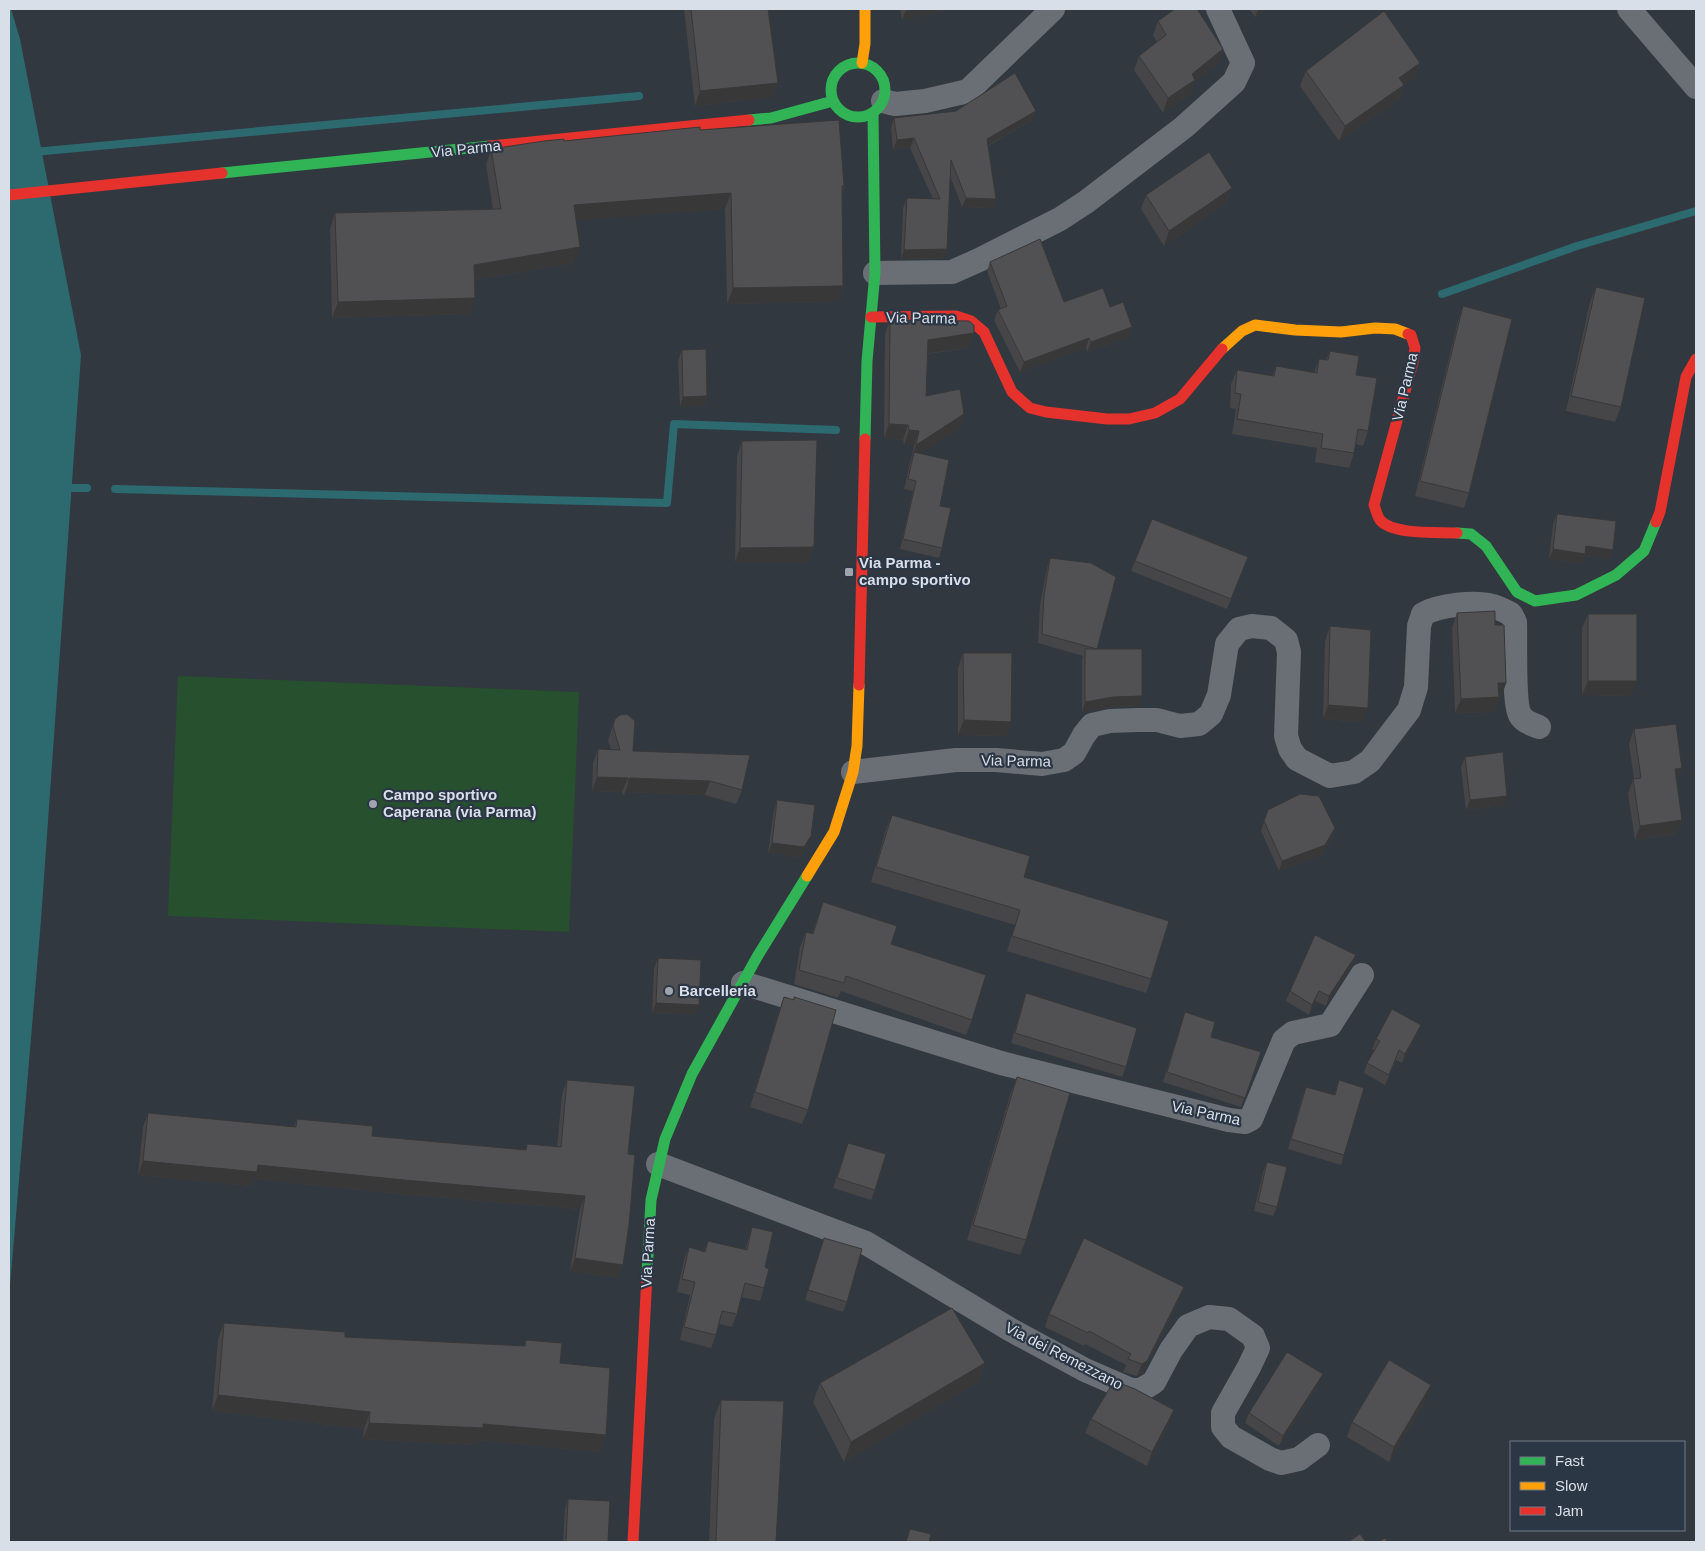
<svg xmlns="http://www.w3.org/2000/svg" width="1705" height="1551" font-family="Arial,sans-serif">
  <rect width="100%" height="100%" fill="#32383f"/>
  <polygon fill="#26502e" points="178,676 579,692 569,932 168,916"/>
  <polygon fill="#2c6a70" points="9,9 11,9 20,39 81,355 41,920 9,1298"/>
  <g fill="none" stroke-linecap="round" stroke-linejoin="round">
    <g stroke="#2c6a70" stroke-width="8">
      <polyline points="34,152 639,96"/>
      <polyline points="1442,294 1577,246 1696,211"/>
      <polyline points="61,488 87,488"/>
      <polyline points="115,489 667,503 674,424 836,430"/>
    </g>
    <g stroke="#6a6e75" stroke-width="24">
      <polyline points="1629,9 1696,87"/>
      <polyline points="883,101 895,104 925,101 968,91 1053,9"/>
      <polyline points="875,273 952,272 979,260 1060,219 1086,202 1184,127 1234,82 1243,63 1218,9"/>
      <path d="M853,772L956,760H996L1042,764L1064,760L1074,753L1084,735L1092,725L1110,721L1137,720H1157L1180,726L1199,724L1211,714L1219,695L1227,644L1239,629L1252,626L1271,628L1286,640L1289,652L1286,736L1290,749L1297,759L1330,776L1354,772L1370,761L1409,710L1416,687L1419,626L1423,614C1440,605 1474,601 1493,606C1499,608 1505,611 1511,614L1515,622C1516,640 1513,702 1520,715C1524,722 1532,724 1539,727"/>
      <polyline points="743,983 1001,1063 1229,1120 1245,1122 1251,1119 1284,1040 1293,1033 1330,1025 1362,975"/>
      <polyline points="658,1164 866,1243 1011,1330 1085,1370 1131,1390 1141,1390 1154,1382 1171,1350 1188,1326 1209,1317 1229,1319 1253,1336 1258,1348 1249,1367 1223,1413 1223,1427 1231,1437 1270,1459 1281,1463 1299,1459 1318,1445"/>
    </g>
    <g stroke="#30b455" stroke-width="11">
      <circle cx="858" cy="90" r="27"/>
      <polyline points="749,120 771,118 833,101"/>
      <polyline points="222,173 490,146"/>
      <polyline points="865,439 867,361 875,273 873,113"/>
      <polyline points="1457,533 1471,534 1486,546 1517,592 1535,601 1576,595 1616,575 1644,551 1656,522"/>
      <polyline points="647,1275 651,1200 665,1139 692,1074 757,957 807,876"/>
    </g>
    <g stroke="#ff9f0a" stroke-width="11">
      <polyline points="862,63 865,44 865,9"/>
      <polyline points="1222,349 1242,331 1255,325 1295,330 1341,332 1375,328 1395,329 1408,334"/>
      <polyline points="807,876 834,832 853,772 857,746 859,685"/>
    </g>
    <g stroke="#e5322d" stroke-width="11">
      <polyline points="490,146 749,120"/>
      <polyline points="9,195 222,173"/>
      <polyline points="871,317 956,316 971,321 984,332 1012,392 1030,408 1046,412 1107,419 1129,419 1155,413 1180,399 1222,349"/>
      <path d="M1408,334L1411,335L1415,348L1413,362L1374,505C1376,510 1377,516 1380,520C1392,535 1438,532 1457,533"/>
      <polyline points="1656,522 1660,512 1686,377 1696,359"/>
      <polyline points="859,685 865,439"/>
      <polyline points="633,1542 647,1275"/>
    </g>
  </g>
  <g fill="#464547">
    <polygon points="684,9 768,9 778,83 772,97 695,106"/>
    <polygon points="900,9 946,9 945,10 902,20"/>
    <polygon points="1249,9 1266,9 1255,17"/>
    <polygon points="1158,21 1223,49 1218,64 1194,82 1190,94 1163,113 1134,70 1139,56 1157,42 1153,35"/>
    <polygon points="1420,63 1415,77 1404,85 1399,99 1339,141 1300,86 1306,71"/>
    <polygon points="894,118 1032,120 988,146 993,208 962,207 950,176 944,258 901,259 903,208 907,198 933,199 910,148 893,150 891,128"/>
    <polygon points="700,130 844,186 842,193 843,286 837,302 727,304 725,209 576,220 574,263 474,280 475,298 469,314 332,318 330,229 335,213 493,209 486,165 491,149 564,141"/>
    <polygon points="1232,188 1226,203 1164,246 1141,209 1146,195"/>
    <polygon points="990,262 1064,302 1110,307 1132,327 1128,337 1087,352 1086,348 1020,372 994,320 998,310 1001,309 987,271"/>
    <polygon points="1596,287 1621,407 1615,422 1566,411 1590,302"/>
    <polygon points="1463,306 1469,493 1464,508 1415,496 1458,321"/>
    <polygon points="890,320 969,348 927,354 926,396 959,429 920,453 940,506 942,548 939,558 900,549 913,491 904,489 914,446 904,445 903,440 884,438 885,334"/>
    <polygon points="682,350 707,396 704,406 680,407 678,360"/>
    <polygon points="1330,351 1356,375 1368,431 1363,446 1356,444 1354,453 1349,468 1315,462 1317,448 1232,434 1236,409 1230,408 1231,384 1237,370 1272,376 1276,366 1314,373 1319,359 1326,360"/>
    <polygon points="742,441 814,547 808,562 735,562 737,456"/>
    <polygon points="1557,514 1609,559 1584,556 1581,563 1549,559 1553,524"/>
    <polygon points="1152,519 1248,557 1227,609 1131,571"/>
    <polygon points="1050,558 1097,649 1139,706 1109,707 1082,712 1082,659 1083,656 1038,643 1040,605 1047,568"/>
    <polygon points="1457,613 1495,625 1506,683 1501,698 1499,698 1493,712 1455,713 1452,628"/>
    <polygon points="1588,614 1631,696 1582,695 1582,628"/>
    <polygon points="1330,626 1363,722 1323,719 1325,641"/>
    <polygon points="963,653 1011,722 1006,736 958,735 958,668"/>
    <polygon points="615,719 633,751 742,790 736,804 705,795 625,792 624,796 622,792 592,791 593,763 598,749 611,750 608,740"/>
    <polygon points="1634,729 1682,768 1677,782 1677,834 1635,840 1628,794 1633,779 1634,779 1629,744"/>
    <polygon points="1465,757 1504,806 1466,810 1461,767"/>
    <polygon points="777,800 811,836 807,846 800,857 768,853 774,810"/>
    <polygon points="1268,810 1335,828 1332,838 1322,855 1279,871 1261,831"/>
    <polygon points="892,815 1024,877 1151,979 1146,993 1007,951 1015,925 871,882 886,829"/>
    <polygon points="823,902 891,944 972,1020 966,1035 841,991 838,998 794,984 800,947 806,932 812,934"/>
    <polygon points="658,958 696,1015 652,1013 654,968"/>
    <polygon points="1352,965 1326,1006 1315,1001 1309,1015 1286,1001 1290,991"/>
    <polygon points="1026,993 1126,1067 1122,1077 1011,1043"/>
    <polygon points="784,997 793,1000 794,997 808,1110 802,1124 750,1107 779,1011"/>
    <polygon points="1185,1012 1211,1037 1261,1052 1241,1107 1163,1082"/>
    <polygon points="1417,1035 1402,1063 1396,1060 1385,1085 1364,1073 1367,1063 1375,1050 1372,1049 1376,1039"/>
    <polygon points="1017,1077 1026,1240 1020,1255 967,1240 1011,1092"/>
    <polygon points="567,1080 628,1154 623,1265 618,1278 570,1271 580,1209 399,1194 254,1179 252,1186 138,1175 143,1127 148,1113 294,1127 297,1119 372,1136 525,1150 527,1144 557,1147 562,1094"/>
    <polygon points="1339,1080 1344,1155 1341,1165 1288,1149 1302,1097 1306,1087 1334,1095"/>
    <polygon points="848,1143 875,1190 871,1200 833,1188"/>
    <polygon points="1267,1162 1277,1207 1273,1216 1254,1211 1263,1172"/>
    <polygon points="752,1227 765,1267 764,1288 760,1301 741,1297 737,1314 732,1327 719,1324 716,1335 711,1348 680,1340 690,1295 677,1292 684,1260 689,1247 704,1251 708,1241 745,1250 748,1240"/>
    <polygon points="824,1238 847,1302 843,1312 805,1300"/>
    <polygon points="1179,1300 1142,1373 1137,1376 1123,1372 1126,1365 1085,1344 1084,1346 1045,1327 1049,1314"/>
    <polygon points="224,1323 345,1337 524,1346 526,1340 560,1363 606,1435 600,1452 479,1440 477,1445 363,1439 364,1429 212,1411 218,1339"/>
    <polygon points="985,1363 978,1382 844,1462 813,1402 820,1383"/>
    <polygon points="1319,1384 1279,1446 1245,1423 1249,1413"/>
    <polygon points="721,1400 776,1542 709,1542 714,1419"/>
    <polygon points="1426,1400 1389,1462 1347,1437 1352,1422"/>
    <polygon points="1091,1419 1169,1424 1147,1466 1085,1433"/>
    <polygon points="568,1499 608,1542 563,1542 565,1509"/>
  </g>
  <g fill="#393839">
    <polygon points="912,9 946,9 945,10 902,20 906,10"/>
    <polygon points="1258,9 1266,9 1255,17"/>
    <polygon points="1223,49 1218,64 1194,82 1190,94 1163,113 1168,98 1192,74"/>
    <polygon points="1420,63 1415,77 1404,85 1399,99 1339,141 1345,126 1399,78"/>
    <polygon points="778,83 772,97 695,106 700,91"/>
    <polygon points="1036,111 1032,120 983,148 987,139"/>
    <polygon points="914,138 910,148 893,150 897,140"/>
    <polygon points="1232,188 1226,203 1164,246 1169,231"/>
    <polygon points="731,193 725,209 568,221 574,205"/>
    <polygon points="966,198 996,199 993,208 962,207"/>
    <polygon points="580,247 574,263 468,281 474,265"/>
    <polygon points="947,249 944,258 901,259 904,250"/>
    <polygon points="843,286 837,302 727,304 733,288"/>
    <polygon points="475,298 469,314 332,318 338,302"/>
    <polygon points="1132,327 1128,337 1087,352 1091,342"/>
    <polygon points="974,333 969,348 922,354 928,340"/>
    <polygon points="1089,338 1086,348 1020,372 1024,362"/>
    <polygon points="707,396 704,406 680,407 683,397"/>
    <polygon points="964,414 959,429 912,459 914,452 911,460 916,445"/>
    <polygon points="889,424 908,425 903,440 884,438"/>
    <polygon points="909,430 919,431 914,446 904,445"/>
    <polygon points="1586,546 1613,550 1609,559 1584,556 1581,563 1549,559 1553,549"/>
    <polygon points="814,547 808,562 735,562 740,548"/>
    <polygon points="1588,681 1637,681 1631,696 1582,695"/>
    <polygon points="1498,683 1506,683 1501,698 1499,698 1493,712 1455,713 1461,699"/>
    <polygon points="1142,696 1139,706 1109,707 1082,712 1085,702 1113,697"/>
    <polygon points="1328,705 1368,708 1363,722 1323,719"/>
    <polygon points="964,720 1011,722 1006,736 958,735"/>
    <polygon points="1682,768 1677,782 1669,784 1675,769"/>
    <polygon points="597,777 628,778 622,792 592,791"/>
    <polygon points="630,778 710,781 705,795 625,792"/>
    <polygon points="1507,796 1504,806 1466,810 1470,800"/>
    <polygon points="1682,820 1677,834 1635,840 1640,826"/>
    <polygon points="1335,828 1332,838 1322,855 1279,871 1282,861"/>
    <polygon points="811,836 807,846 800,857 768,853 772,843"/>
    <polygon points="1356,955 1352,965 1326,1006 1329,996"/>
    <polygon points="1319,991 1315,1001 1309,1015 1312,1005"/>
    <polygon points="656,1003 699,1005 696,1015 652,1013"/>
    <polygon points="1421,1025 1417,1035 1402,1063 1405,1054"/>
    <polygon points="143,1161 258,1165 585,1196 580,1209 399,1194 254,1179 252,1186 138,1175"/>
    <polygon points="575,1258 623,1265 618,1278 570,1271"/>
    <polygon points="1184,1287 1179,1300 1142,1373 1137,1376 1142,1364"/>
    <polygon points="985,1363 978,1382 844,1462 851,1442"/>
    <polygon points="1323,1374 1319,1384 1279,1446 1283,1436"/>
    <polygon points="1431,1385 1426,1400 1389,1462 1394,1447"/>
    <polygon points="218,1395 370,1412 364,1429 212,1411"/>
    <polygon points="1174,1410 1169,1424 1147,1466 1152,1452"/>
    <polygon points="369,1423 483,1424 606,1435 600,1452 479,1440 477,1445 363,1439"/>
  </g>
  <g fill="#515052" stroke="#393839">
    <polygon points="691,9 768,9 778,83 700,91"/>
    <polygon points="1175,9 1197,9 1223,49 1192,74 1195,80 1168,98 1139,56 1166,35 1158,21"/>
    <polygon points="1384,11 1420,63 1399,78 1404,85 1345,126 1306,71"/>
    <polygon points="1015,73 1036,111 987,139 996,199 966,198 951,160 947,249 904,250 907,198 940,199 914,138 897,140 894,118 956,111"/>
    <polygon points="839,120 844,186 842,186 843,286 733,288 731,193 574,205 580,247 474,265 475,298 338,302 335,213 501,209 491,149 544,141 564,139 564,141 700,127 700,130"/>
    <polygon points="1209,152 1232,188 1169,231 1146,195"/>
    <polygon points="1040,239 1064,302 1103,288 1110,307 1123,302 1132,327 1091,342 1089,338 1024,362 998,310 1007,306 990,262"/>
    <polygon points="1596,287 1645,298 1621,407 1571,396"/>
    <polygon points="1463,306 1512,319 1469,493 1420,481"/>
    <polygon points="890,320 969,321 974,325 974,333 928,340 926,396 960,389 964,414 916,445 919,431 909,430 908,425 889,424"/>
    <polygon points="706,349 707,396 683,397 682,350"/>
    <polygon points="1330,351 1359,356 1356,375 1377,378 1368,431 1358,429 1354,453 1321,448 1323,434 1237,419 1241,394 1235,393 1237,370 1274,376 1276,366 1317,373 1319,359 1328,360"/>
    <polygon points="817,440 814,547 740,548 742,441"/>
    <polygon points="914,452 949,460 940,506 951,508 942,548 903,539 916,481 908,479"/>
    <polygon points="1557,514 1616,521 1613,550 1586,546 1585,554 1553,549"/>
    <polygon points="1152,519 1248,557 1231,599 1135,561"/>
    <polygon points="1050,558 1091,563 1116,577 1097,649 1042,634 1044,595"/>
    <polygon points="1495,611 1495,625 1504,625 1506,683 1498,683 1499,697 1461,699 1457,613"/>
    <rect x="1588" y="614" width="49" height="67"/>
    <polygon points="1330,626 1371,630 1368,708 1328,705"/>
    <polygon points="1085,649 1142,649 1142,696 1113,697 1085,702"/>
    <polygon points="963,653 1012,653 1011,722 964,720"/>
    <polygon points="627,714 635,721 633,751 750,755 742,790 710,781 630,778 629,782 628,778 597,777 598,749 620,750 613,726 615,719 620,715"/>
    <polygon points="1676,724 1682,768 1675,769 1682,820 1640,826 1633,779 1641,778 1634,729"/>
    <polygon points="1503,752 1507,796 1470,800 1465,757"/>
    <polygon points="1300,794 1319,796 1335,828 1325,845 1282,861 1264,821 1268,810"/>
    <polygon points="777,800 815,805 811,836 804,847 772,843"/>
    <polygon points="892,815 1030,856 1024,877 1169,921 1151,979 1012,936 1020,910 876,867"/>
    <polygon points="823,902 897,926 891,944 986,975 972,1020 846,976 844,983 799,970 806,932 813,934"/>
    <polygon points="1315,935 1356,955 1329,996 1319,991 1312,1005 1290,991"/>
    <polygon points="658,958 701,960 699,1005 656,1003"/>
    <polygon points="1026,993 1137,1028 1126,1067 1015,1033"/>
    <polygon points="784,997 794,1000 794,997 836,1010 808,1110 755,1092"/>
    <polygon points="1392,1009 1421,1025 1405,1054 1399,1050 1389,1075 1367,1063 1380,1041 1376,1039"/>
    <polygon points="1185,1012 1215,1022 1211,1037 1261,1052 1245,1098 1167,1072"/>
    <polygon points="1017,1077 1070,1093 1026,1240 973,1225"/>
    <polygon points="567,1080 635,1086 628,1154 635,1155 629,1225 623,1265 575,1258 585,1196 404,1180 258,1165 257,1172 143,1161 148,1113 296,1127 297,1119 373,1126 372,1136 526,1150 527,1144 561,1147"/>
    <polygon points="1339,1080 1364,1088 1344,1155 1291,1139 1306,1087 1335,1095"/>
    <polygon points="848,1143 886,1154 875,1190 837,1178"/>
    <polygon points="1267,1162 1287,1167 1277,1207 1258,1202"/>
    <polygon points="752,1227 773,1232 765,1267 769,1269 764,1288 745,1283 737,1314 722,1311 716,1335 684,1327 695,1282 682,1279 689,1247 705,1252 708,1241 747,1250"/>
    <polygon points="824,1238 862,1249 847,1302 808,1290"/>
    <polygon points="1084,1238 1184,1287 1147,1361 1142,1364 1128,1359 1131,1354 1089,1331 1088,1333 1049,1314"/>
    <polygon points="952,1308 985,1363 851,1442 820,1383"/>
    <polygon points="224,1323 345,1332 345,1337 525,1346 526,1340 562,1343 560,1363 610,1368 606,1435 483,1424 483,1428 369,1423 370,1412 218,1395"/>
    <polygon points="1287,1352 1323,1374 1283,1436 1249,1413"/>
    <polygon points="1389,1360 1431,1385 1394,1447 1352,1422"/>
    <polygon points="1114,1381 1135,1389 1174,1410 1152,1452 1091,1419"/>
    <polygon points="721,1400 784,1401 776,1542 716,1542"/>
    <polygon points="568,1499 610,1501 608,1542 566,1542"/>
    <polygon points="910,1529 931,1534 929,1542 906,1542"/>
    <polygon points="1360,1534 1366,1542 1348,1542"/>
    <polygon points="1385,1538 1388,1542 1378,1542"/>
  </g>
  <g fill="#9fa5ad" stroke="#2c3745" stroke-width="2">
    <rect x="844" y="567" width="10" height="10" rx="2.5"/>
    <circle cx="373" cy="804" r="5"/>
    <circle cx="669" cy="991" r="5"/>
  </g>
  <g text-anchor="middle" stroke-width="4.5" stroke-linejoin="round" paint-order="stroke">
    <g font-size="15" fill="#d9dfe8" stroke="#2c3745">
      <text transform="translate(466 149) rotate(-6)" y="5">Via Parma</text>
      <text transform="translate(921 318) rotate(1)" y="5">Via Parma</text>
      <text transform="translate(1405 387) rotate(-77)" y="5">Via Parma</text>
      <text transform="translate(1016 761) rotate(1)" y="5">Via Parma</text>
      <text transform="translate(1206 1113) rotate(12)" y="5">Via Parma</text>
      <text transform="translate(648 1253) rotate(-87)" y="5">Via Parma</text>
      <text transform="translate(1064 1356) rotate(27)" y="5">Via dei Remezzano</text>
    </g>
    <g font-size="15" font-weight="bold" fill="#d9dfe8" stroke="#2c3745" text-anchor="start">
      <text x="859" y="568">Via Parma -<tspan x="859" dy="17">campo sportivo</tspan></text>
      <text x="383" y="800">Campo sportivo<tspan x="383" dy="17">Caperana (via Parma)</tspan></text>
      <text x="679" y="996">Barcelleria</text>
    </g>
  </g>
  <rect width="1705" height="1551" fill="none" stroke="#d9dfe8" stroke-width="20"/>
  <rect x="1510" y="1441" width="175" height="90" fill="#2c3745" stroke="#717a86"/>
  <rect x="1520" y="1457" width="25" height="8" fill="#30b455" stroke="#717a86"/>
  <text x="1555" y="1466" font-size="15" fill="#d9dfe8">Fast</text>
  <rect x="1520" y="1482" width="25" height="8" fill="#ff9f0a" stroke="#717a86"/>
  <text x="1555" y="1491" font-size="15" fill="#d9dfe8">Slow</text>
  <rect x="1520" y="1507" width="25" height="8" fill="#e5322d" stroke="#717a86"/>
  <text x="1555" y="1516" font-size="15" fill="#d9dfe8">Jam</text>
</svg>
